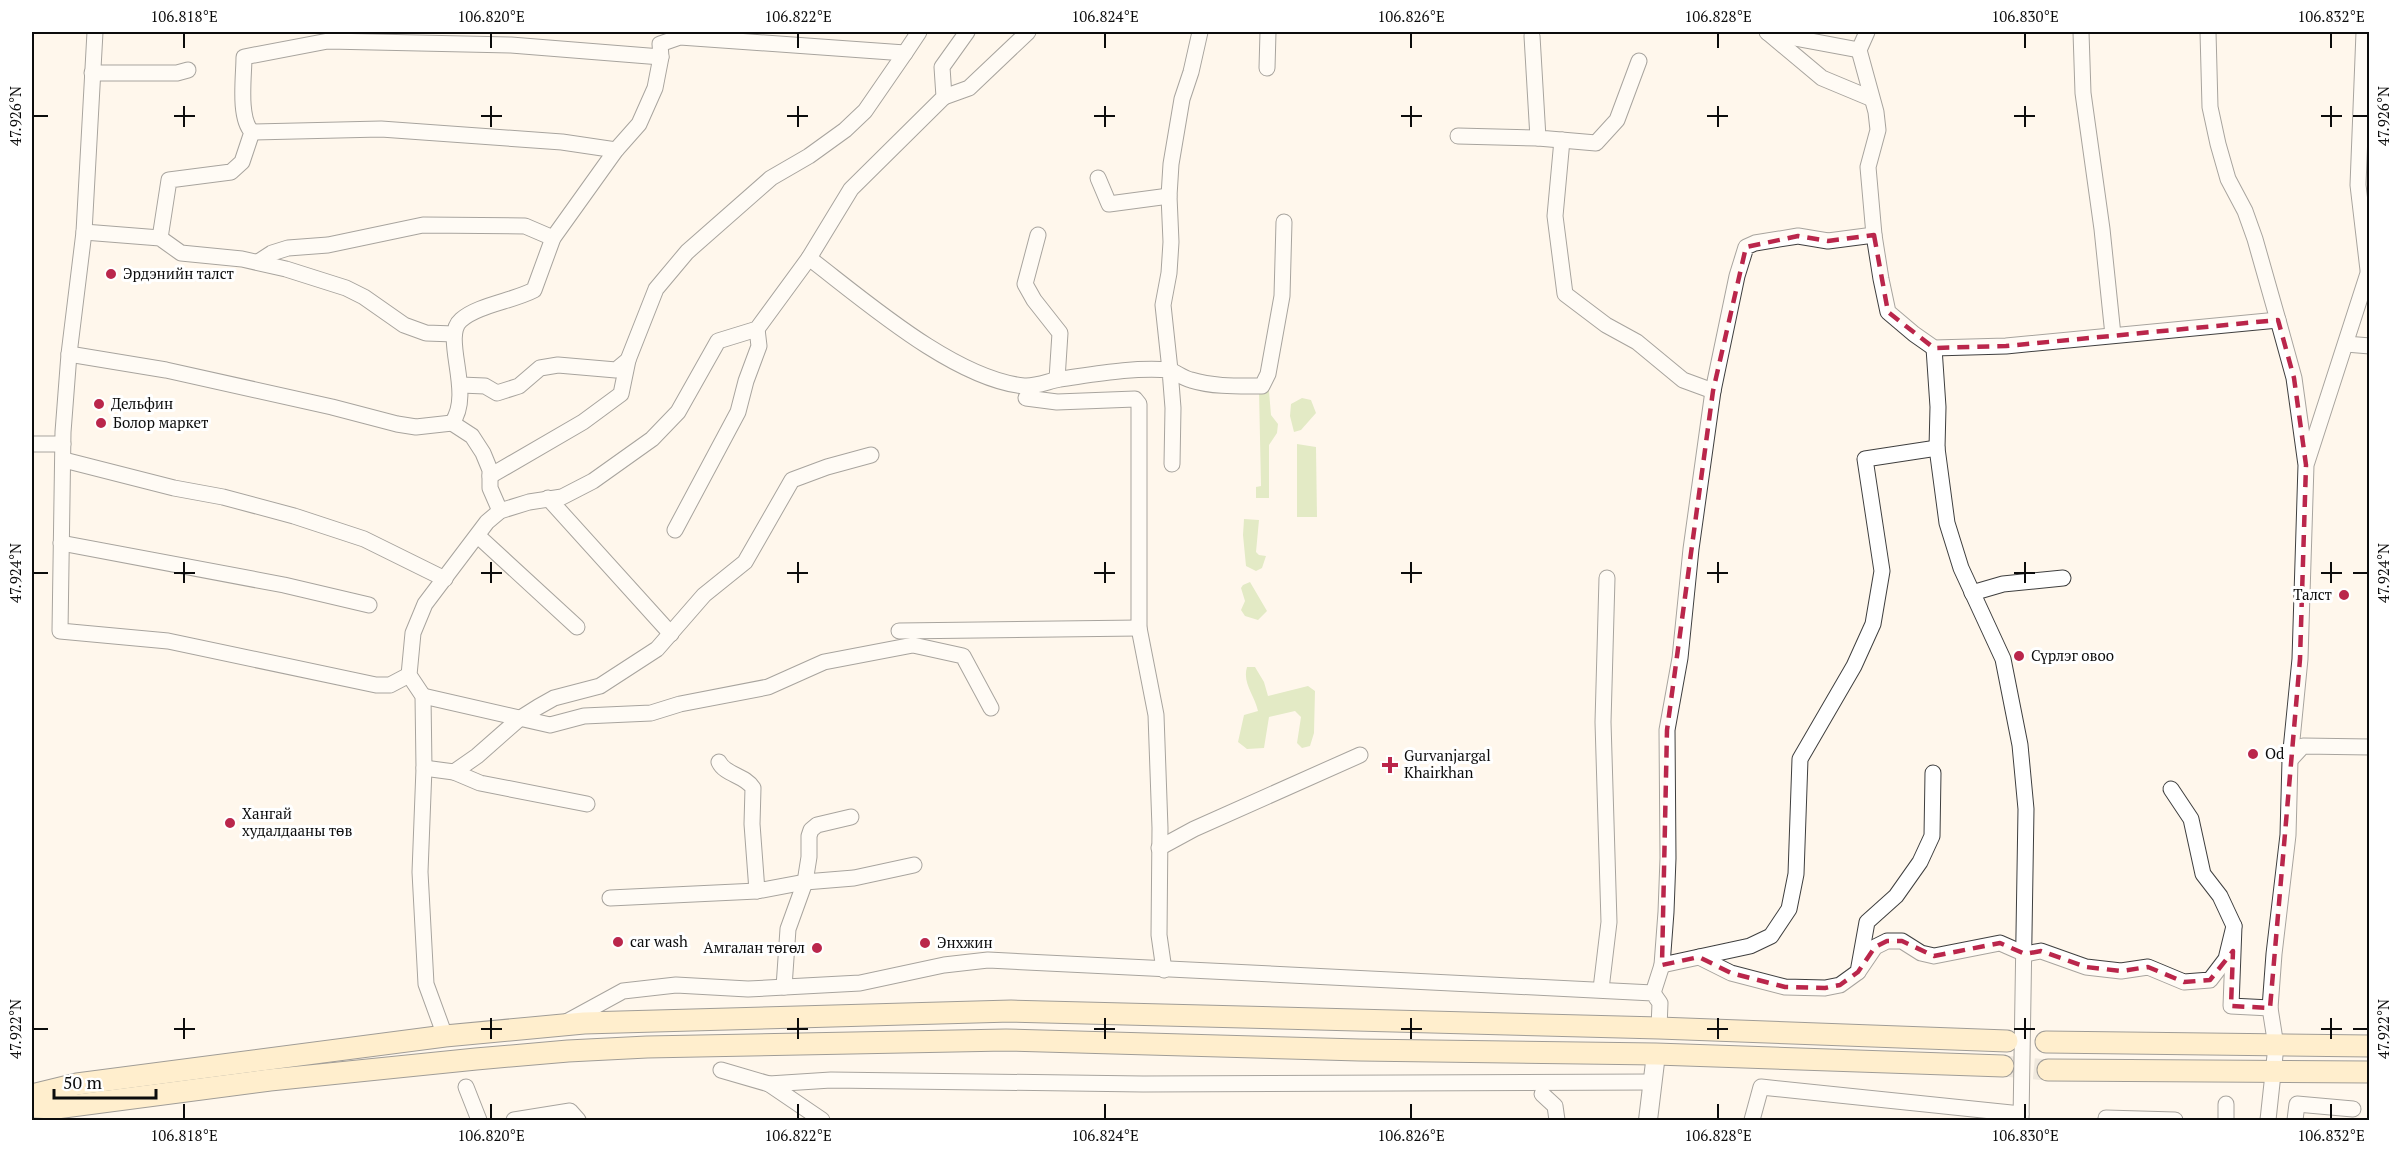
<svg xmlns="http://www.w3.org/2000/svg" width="2401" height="1152" font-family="'PT Serif',serif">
  <rect width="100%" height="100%" fill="#fff7ec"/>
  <g fill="#c1d996">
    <polygon points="1259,391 1269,391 1271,415 1278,424 1277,433 1269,445 1269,498 1256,498 1256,487 1261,486"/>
    <polygon points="1302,398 1311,400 1316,413 1301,430 1294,432 1290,416 1291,404"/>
    <polygon points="1297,444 1316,447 1317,517 1297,517"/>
    <polygon points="1244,519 1259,520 1256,552 1259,555 1266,556 1262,568 1256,571 1246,566 1243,535"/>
    <polygon points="1250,582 1267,611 1258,620 1245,616 1241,610 1245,601 1241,588 1243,585"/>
    <path d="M1247,667H1255L1264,682L1268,696L1308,686L1315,691L1314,733L1310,746L1302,748L1297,743L1301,717L1295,711L1269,717L1264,748L1247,749L1238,742L1244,715L1258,711C1255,696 1242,683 1247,667Z"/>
  </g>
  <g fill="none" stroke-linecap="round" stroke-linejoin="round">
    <polyline stroke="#dbd4ca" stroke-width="21" stroke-dasharray="21 10" stroke-linecap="butt" points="2003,1066 2048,1070"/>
    <defs>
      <g id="minor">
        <polyline points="95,32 84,232 69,354 63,432 60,631 168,641 376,685 390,685 409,675"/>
        <path d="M1200,32L1191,72L1182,99L1171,164L1169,196L1171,242L1169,273L1163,305L1170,370C1177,373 1183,378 1191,380C1214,387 1238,386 1262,386L1268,374L1282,296L1284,222"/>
        <polyline points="1767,32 1822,78 1870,98"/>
        <polyline points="1867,32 1859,50 1876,112 1878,130 1868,167 1874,235 1881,279 1888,312 1914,334 1934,348 2006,346 2278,320"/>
        <polyline points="2081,32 2083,93 2102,229 2113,335"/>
        <polyline points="2208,32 2210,107 2218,144 2228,179 2245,211 2255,239 2278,320 2294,378 2306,465 2300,659 2290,760 2288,835 2274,954 2270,1008 2276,1046 2268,1120"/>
        <polyline points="2364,32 2358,185 2368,270"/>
        <polyline points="1768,33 1859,50"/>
        <polyline points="1532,36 1538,138 1596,143 1617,120 1639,61"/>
        <polyline points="1267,68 1268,32"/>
        <polyline points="92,73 177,73 188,70"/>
        <polyline points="944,97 969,88 1028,32"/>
        <polyline points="252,132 381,129 562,142 616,150"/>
        <polyline points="1458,136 1538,138"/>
        <polyline points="1562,140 1555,216 1565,294 1606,325 1637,342 1683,380 1713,391"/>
        <polyline points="1098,178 1109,204 1169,196"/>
        <polyline points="84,232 160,238 181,253 242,259 286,269 346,288 364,297 404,325 426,333 454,334"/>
        <polyline points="1038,235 1025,284 1034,300 1060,333 1057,379"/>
        <path d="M160,238L169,180L231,172L242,162L252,132C238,118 244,76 244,57L328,41L511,45L661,57"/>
        <path d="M809,258C864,300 954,379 1024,386C1035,387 1049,381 1060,379C1096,374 1133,367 1170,370L1173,408L1172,464"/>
        <polyline points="258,262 272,253 288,248 328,245 423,225 525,226 553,238"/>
        <polyline points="2346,344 2370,346"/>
        <polyline points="1934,348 1938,407 1937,448 1947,523 1961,568 2003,659 2020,745 2026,809 2021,1120"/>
        <path d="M69,354L166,370L332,407L397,424L416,427L452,423C474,393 441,337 461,320C478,305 513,301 534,290L553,238L616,150L639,124L655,88L661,57L660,44L680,37L905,53L919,32"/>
        <polyline points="461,385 485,386 497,393 519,386 540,368 558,365 616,370 628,360 656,289 687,252 771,178 809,156 845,130 865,111 905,53"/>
        <polyline points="1026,398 1057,402 1135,399 1139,404 1139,628 1156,715 1160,828 1159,935 1164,970"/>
        <polyline points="452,423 472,436 483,453 490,470 490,488 500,511"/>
        <polyline points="32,444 63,444"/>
        <polyline points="64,460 174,488 223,497 294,516 364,539 445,579"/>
        <polyline points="2307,462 2370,267"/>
        <polyline points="490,476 583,422 621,394 628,360"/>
        <polyline points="548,498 671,634"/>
        <polyline points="675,530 738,412 746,381 759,346 757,329"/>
        <polyline points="478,536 577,627"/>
        <polyline points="61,543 284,585 369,605"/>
        <polyline points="1972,593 2003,584 2063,578"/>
        <polyline points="899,631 1139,628"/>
        <polyline points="423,696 550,725 584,716 651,713 680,704 768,687 824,662 913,645 963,656 991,708"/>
        <polyline points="2290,760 2303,746 2370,747"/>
        <path d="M719,762C725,775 745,775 753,788L752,824L757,891L805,882L854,878L914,865"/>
        <polyline points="424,768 454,772 477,756 519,719 538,707 554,698 600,686 657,649 704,595 745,562 792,480 827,467 871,455"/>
        <polyline points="454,772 480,783 587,804"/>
        <polyline points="2171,789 2191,819 2203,874 2220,896 2234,926 2231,1006 2270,1008"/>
        <polyline points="1159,848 1194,829 1360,755"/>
        <polyline points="610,898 757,891"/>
        <polyline points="1699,957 1731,973 1785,987 1825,988 1840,985 1858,972 1867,922 1896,896 1920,862 1932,836 1933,773"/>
        <polyline points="1662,965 1750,946 1771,936 1789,909 1796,874 1800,759 1854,666 1873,624 1882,571 1865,459 1937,448"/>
        <polyline points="1858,972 1875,947 1887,941 1902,941 1921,953 1934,956 2000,943 2025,954 2041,951 2086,967 2121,971 2148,967 2184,982 2210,980 2226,959 2234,926"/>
        <polyline points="784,987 788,929 805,882 809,857 809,836 811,830 817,825 851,817"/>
        <polyline points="1601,989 1609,922 1603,722 1607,578"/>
        <polyline points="1653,993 1662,965 1666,912 1668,858 1667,730 1680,658 1691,549 1713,391 1737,276 1746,247 1755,243 1798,236 1828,241 1874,235"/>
        <polyline points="568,1021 623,991 676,985 748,989 860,983 944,965 988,960 1653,993 1660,1003 1659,1028"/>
        <polyline points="445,1036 426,984 420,872 424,768 423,696 409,675 413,633 425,604 487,522 500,511 529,502 562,497 593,481 652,439 678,412 718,341 757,329 809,258 851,189 944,97 942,67 967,32"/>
        <polyline points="721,1070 769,1084 822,1120"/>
        <polyline points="769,1084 831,1080 1143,1084 1652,1082"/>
        <polyline points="466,1087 479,1120"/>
        <polyline points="1542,1094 1555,1106 1557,1120"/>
        <polyline points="2106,1118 2175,1120"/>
        <polyline points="514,1120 570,1111 578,1120"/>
        <polyline points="1752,1120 1761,1087 2021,1114"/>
        <polyline points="2226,1120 2226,1104"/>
        <polyline points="2295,1120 2297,1104 2353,1109"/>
      </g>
      <polyline id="tertiary" points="1648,1120 1656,1054"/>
      <g id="secondary">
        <polyline points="2046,1042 2370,1046"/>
        <polyline points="2048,1070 2370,1072"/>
        <polyline points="32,1095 77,1084 445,1036 584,1023 1011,1011 1659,1028 2007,1041"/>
        <polyline points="32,1107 56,1108 270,1080 476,1059 568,1051 647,1047 1006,1040 1359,1050 1656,1054 2003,1066"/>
      </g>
    </defs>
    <use href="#minor" stroke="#3f3f3f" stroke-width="17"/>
    <use href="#tertiary" stroke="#3f3f3f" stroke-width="20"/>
    <use href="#secondary" stroke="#2e2e2e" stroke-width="23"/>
    <use href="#minor" stroke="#fff" stroke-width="15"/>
    <use href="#tertiary" stroke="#fff" stroke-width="18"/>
    <use href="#secondary" stroke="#fee3a7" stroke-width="21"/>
  </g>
  <path d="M0 0H2401V1152H0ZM1874,235L1888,312L1934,348L2006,346L2278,320L2294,378L2306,465L2300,659L2270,1008L2231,1006L2233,951L2210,980L2184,982L2148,967L2121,971L2086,967L2041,951L2025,954L2000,943L1934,956L1902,941H1887L1875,947L1858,972L1840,985L1825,988L1785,987L1731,973L1699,957L1662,965L1667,730L1713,391L1746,247L1798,236L1828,241Z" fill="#fff7ec" fill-opacity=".55" fill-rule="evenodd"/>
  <path fill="none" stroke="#ba264b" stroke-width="4.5" stroke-dasharray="12 8" stroke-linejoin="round" d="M1874,235L1888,312L1934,348L2006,346L2278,320L2294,378L2306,465L2300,659L2270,1008L2231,1006L2233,951L2210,980L2184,982L2148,967L2121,971L2086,967L2041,951L2025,954L2000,943L1934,956L1902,941H1887L1875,947L1858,972L1840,985L1825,988L1785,987L1731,973L1699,957L1662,965L1667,730L1713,391L1746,247L1798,236L1828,241Z"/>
  <path fill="none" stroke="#0c0c0c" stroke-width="2" d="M184,33V48M491,33V48M798,33V48M1105,33V48M1411,33V48M1718,33V48M2025,33V48M2331,33V48M184,106V127M491,106V127M798,106V127M1105,106V127M1411,106V127M1718,106V127M2025,106V127M2331,106V127M33,116H48M174,116H195M481,116H502M787,116H808M1094,116H1115M1401,116H1422M1707,116H1728M2014,116H2035M2321,116H2342M2353,116H2368M184,562V583M491,562V583M798,562V583M1105,562V583M1411,562V583M1718,562V583M2025,562V583M2331,562V583M33,573H48M174,573H195M481,573H502M787,573H808M1094,573H1115M1401,573H1422M1707,573H1728M2014,573H2035M2321,573H2342M2353,573H2368M184,1018V1039M491,1018V1039M798,1018V1039M1105,1018V1039M1411,1018V1039M1718,1018V1039M2025,1018V1039M2331,1018V1039M33,1029H48M174,1029H195M481,1029H502M787,1029H808M1094,1029H1115M1401,1029H1422M1707,1029H1728M2014,1029H2035M2321,1029H2342M2353,1029H2368M184,1104V1119M491,1104V1119M798,1104V1119M1105,1104V1119M1411,1104V1119M1718,1104V1119M2025,1104V1119M2331,1104V1119"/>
  <g fill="#ba264b" stroke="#fff" stroke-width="2">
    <circle cx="111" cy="274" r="6"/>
    <circle cx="99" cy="404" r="6"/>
    <circle cx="101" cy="423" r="6"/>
    <circle cx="2344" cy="595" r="6"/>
    <circle cx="2019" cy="656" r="6"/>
    <circle cx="2253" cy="754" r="6"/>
    <path d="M1387 756h6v6h6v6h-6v6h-6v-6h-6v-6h6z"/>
    <circle cx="230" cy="823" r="6"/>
    <circle cx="618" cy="942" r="6"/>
    <circle cx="925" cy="943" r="6"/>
    <circle cx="817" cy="948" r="6"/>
  </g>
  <g text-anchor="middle" stroke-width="6" stroke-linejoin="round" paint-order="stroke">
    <g font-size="15" fill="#0c0c0c" stroke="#fff" text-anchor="start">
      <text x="123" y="279">Эрдэнийн талст</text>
      <text x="111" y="409">Дельфин</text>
      <text x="113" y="428">Болор маркет</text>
      <text x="2332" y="600" text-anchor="end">Талст</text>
      <text x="2031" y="661">Сүрлэг овоо</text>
      <text x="2265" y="759">Od</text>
      <text x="1404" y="761">Gurvanjargal<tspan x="1404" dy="17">Khairkhan</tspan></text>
      <text x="242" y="819">Хангай<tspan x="242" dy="17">худалдааны төв</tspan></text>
      <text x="630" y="947">car wash</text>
      <text x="937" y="948">Энхжин</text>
      <text x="805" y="953" text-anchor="end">Амгалан төгөл</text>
    </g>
  </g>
  <rect width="2401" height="1152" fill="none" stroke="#ffffff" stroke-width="66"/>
  <path d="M54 1089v9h102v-9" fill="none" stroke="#0c0c0c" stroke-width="3"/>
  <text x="63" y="1089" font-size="18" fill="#0c0c0c" stroke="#ffffff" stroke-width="4.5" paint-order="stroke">50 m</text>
  <rect x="33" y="33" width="2335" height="1086" fill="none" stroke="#0c0c0c" stroke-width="2"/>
  <g font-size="15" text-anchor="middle" fill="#0c0c0c">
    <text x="184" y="22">106.818°E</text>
    <text x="491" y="22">106.820°E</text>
    <text x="798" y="22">106.822°E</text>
    <text x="1105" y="22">106.824°E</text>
    <text x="1411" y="22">106.826°E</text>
    <text x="1718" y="22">106.828°E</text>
    <text x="2025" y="22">106.830°E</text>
    <text x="2331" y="22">106.832°E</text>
    <text transform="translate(16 116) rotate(-90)" y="5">47.926°N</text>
    <text transform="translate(2384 116) rotate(-90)" y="5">47.926°N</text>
    <text transform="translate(16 573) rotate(-90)" y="5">47.924°N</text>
    <text transform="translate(2384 573) rotate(-90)" y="5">47.924°N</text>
    <text transform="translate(16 1029) rotate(-90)" y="5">47.922°N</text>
    <text transform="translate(2384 1029) rotate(-90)" y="5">47.922°N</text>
    <text x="184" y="1141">106.818°E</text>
    <text x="491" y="1141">106.820°E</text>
    <text x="798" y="1141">106.822°E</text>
    <text x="1105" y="1141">106.824°E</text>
    <text x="1411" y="1141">106.826°E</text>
    <text x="1718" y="1141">106.828°E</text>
    <text x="2025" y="1141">106.830°E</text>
    <text x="2331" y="1141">106.832°E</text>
  </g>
</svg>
